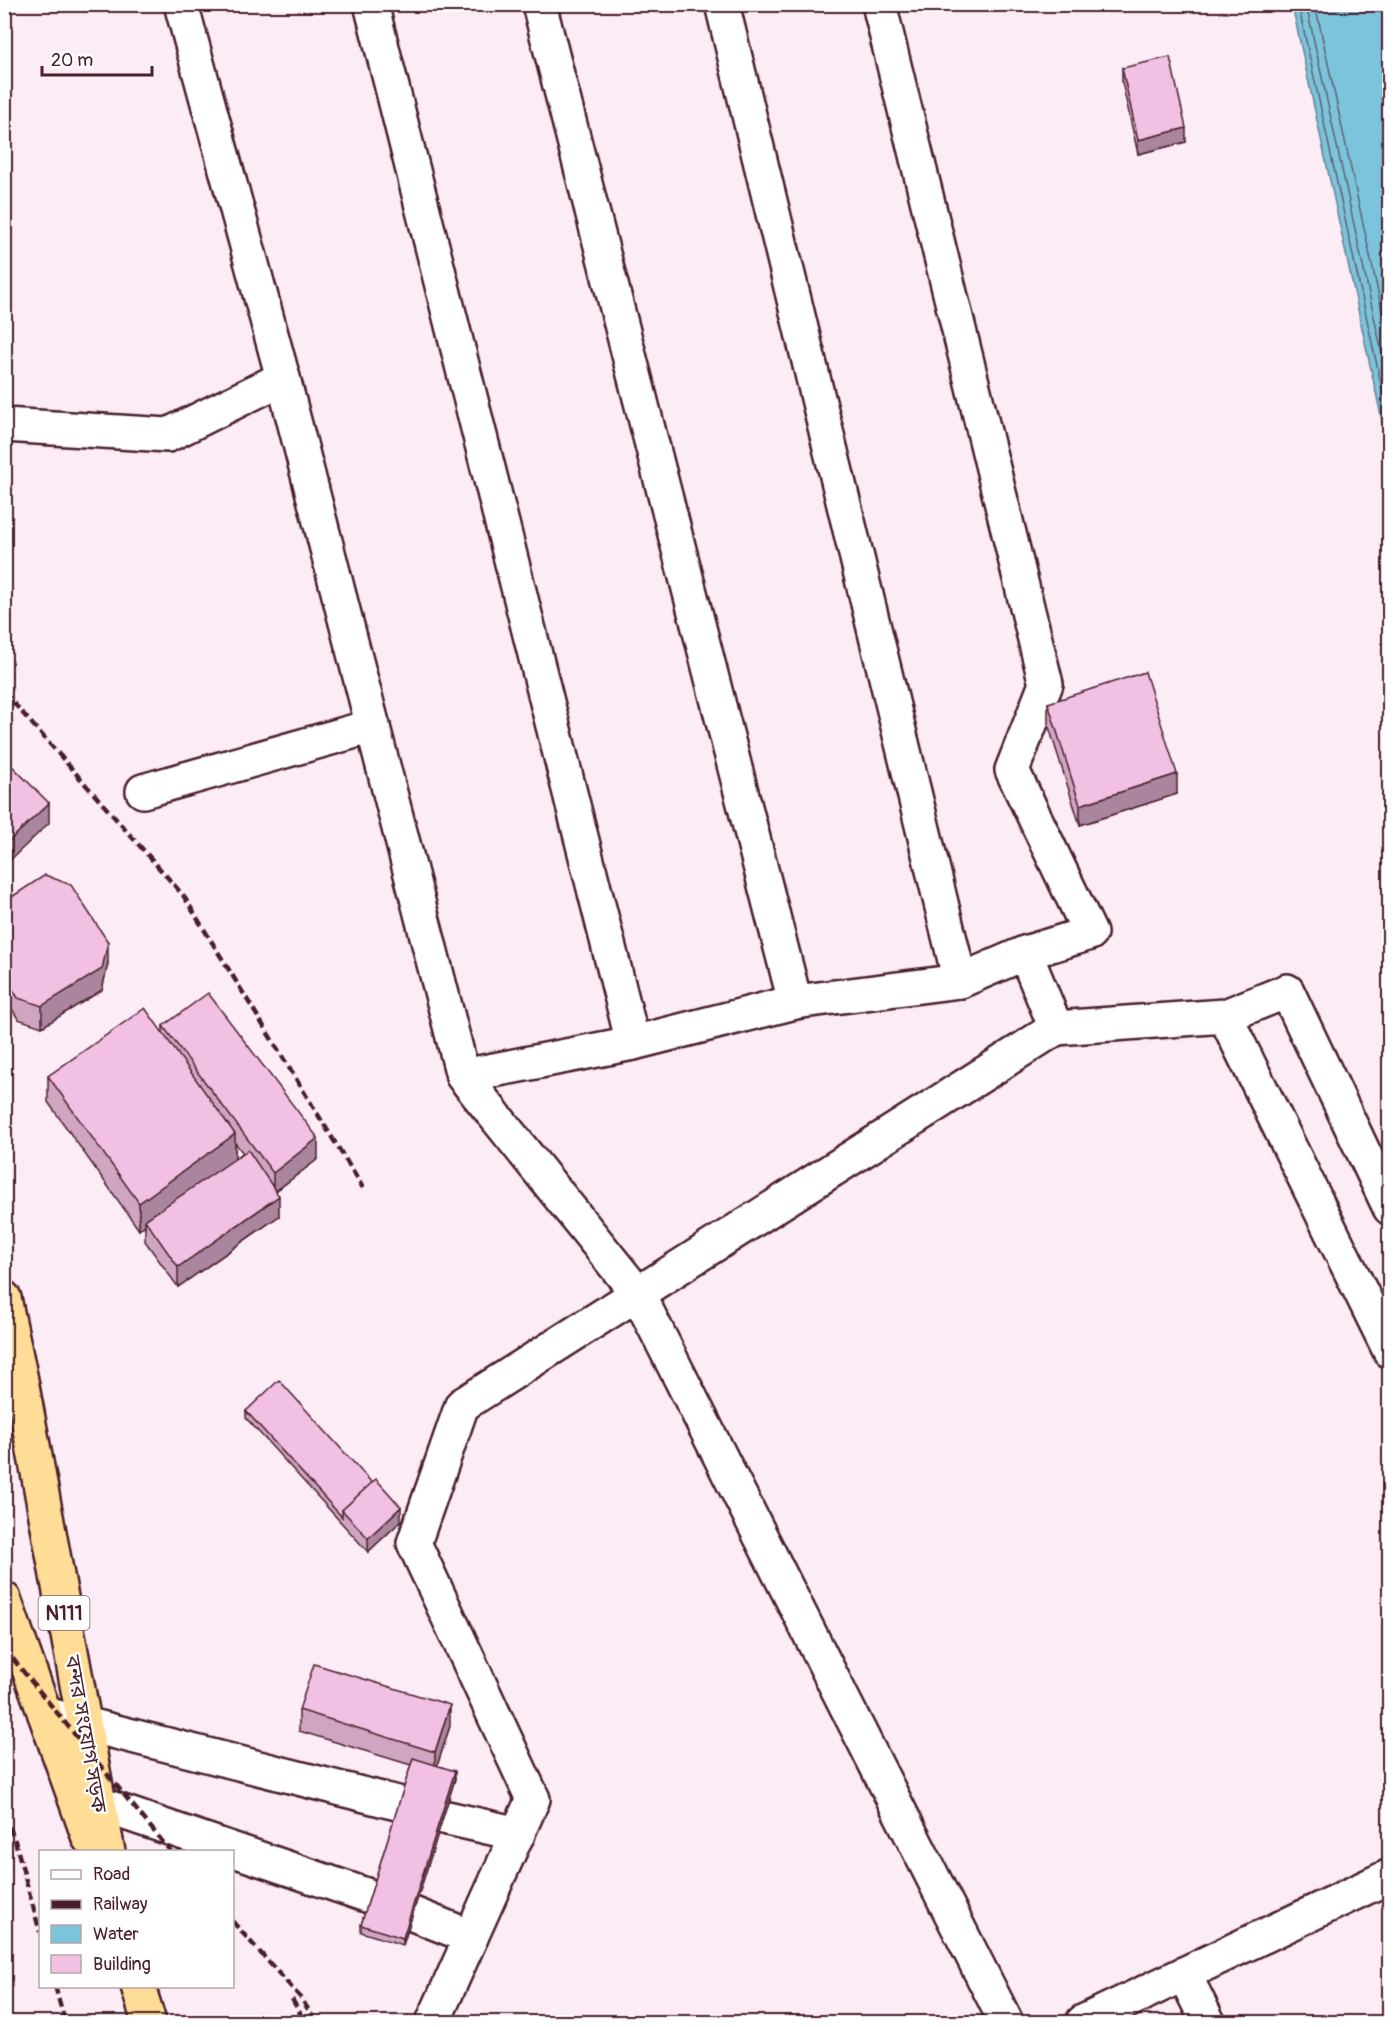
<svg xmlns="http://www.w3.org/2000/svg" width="1394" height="2027" font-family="Pangolin,'Noto Sans Bengali',sans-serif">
  <rect width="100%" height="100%" fill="#fbecf6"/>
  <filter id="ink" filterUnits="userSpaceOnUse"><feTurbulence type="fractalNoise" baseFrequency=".0167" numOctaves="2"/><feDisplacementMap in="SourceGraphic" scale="12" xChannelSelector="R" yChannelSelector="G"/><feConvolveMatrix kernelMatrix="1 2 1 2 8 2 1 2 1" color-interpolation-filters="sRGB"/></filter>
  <g filter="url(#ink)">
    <polygon fill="#7bc4db" stroke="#678295" stroke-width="1.5" points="1292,5 1389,5 1389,453 1388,448"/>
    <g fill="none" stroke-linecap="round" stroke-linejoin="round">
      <g stroke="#5e6171" stroke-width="1.5">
        <polyline points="1298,4 1390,425"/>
        <polyline points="1306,4 1390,390"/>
        <polyline points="1315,4 1390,347"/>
      </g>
      <defs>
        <g id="minor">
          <polyline points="181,4 283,378 463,1076 633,1043 795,1002 960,981 1025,953 1090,933 1012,770 1046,684 879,4"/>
          <polyline points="371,4 633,1043"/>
          <polyline points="539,4 795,1002"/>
          <polyline points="722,4 960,981"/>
          <polyline points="4,425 168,435 283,378"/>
          <polyline points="143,791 373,726"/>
          <polyline points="1225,1016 1287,991 1390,1208"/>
          <polyline points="1056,1028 1225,1016 1390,1351"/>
          <polyline points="463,1076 638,1294 1006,2022"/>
          <polyline points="45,1714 401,1804"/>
          <polyline points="80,1810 99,1804 372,1897"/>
          <polyline points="443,1817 518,1834"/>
          <polyline points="413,1914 471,1937"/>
          <polyline points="1184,1974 1208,2022"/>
          <polyline points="433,2022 533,1799 414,1543 462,1405 1056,1028 1025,953"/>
          <polyline points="1083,2022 1390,1876"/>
        </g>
        <g id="highway">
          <polyline points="4,1298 20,1375 108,1852"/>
          <polyline points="4,1599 89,1838"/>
          <polyline points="138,1986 149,2022"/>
        </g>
      </defs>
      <use href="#minor" stroke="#4a1f2b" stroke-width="38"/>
      <use href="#highway" stroke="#4a1f2b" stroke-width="38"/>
      <use href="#minor" stroke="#fff" stroke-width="33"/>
      <use href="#highway" stroke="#ffdd96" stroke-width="33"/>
      <g stroke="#4a1f2b" stroke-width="4.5" stroke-dasharray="9 4.5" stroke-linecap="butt">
        <polyline points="4,692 183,895 363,1188"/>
        <polyline points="4,1648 171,1852"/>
        <polyline points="4,1814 15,1841 40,1932"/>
        <polyline points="232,1921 301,1998 316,2022"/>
        <polyline points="55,1986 65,2022"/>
        <polyline points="292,1999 305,2022"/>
      </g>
    </g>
    <g fill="#cfa5c2" stroke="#4a1f2b" stroke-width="1.5" fill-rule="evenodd">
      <polygon points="1122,68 1186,142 1138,154 1122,82"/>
      <polygon points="1048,703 1177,794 1080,825 1048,724"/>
      <polygon points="4,902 108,963 102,990 42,1027 18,1019 4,996"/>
      <path d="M163,1026L318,1159L276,1191L279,1216L178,1287L145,1241V1225L139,1230L48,1102V1076L163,1033ZM235,1143L243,1153L235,1158Z"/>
      <polygon points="246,1411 401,1521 368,1552 246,1418"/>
      <polygon points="299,1710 450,1726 437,1766 455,1779 403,1945 361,1932 361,1925 411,1765 299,1731"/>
    </g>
    <g fill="#a9869e" stroke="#4a1f2b" stroke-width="1.5">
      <polygon points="1186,128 1186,142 1138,154 1138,140"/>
      <polygon points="1177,774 1177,794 1080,825 1080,805"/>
      <polygon points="49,803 49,823 4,866 4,846"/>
      <polygon points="108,942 108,963 102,990 42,1027 42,1006"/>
      <polygon points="235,1134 235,1161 145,1220 145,1225 139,1230 139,1203"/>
      <polygon points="318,1138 318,1159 273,1193 273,1173"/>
      <polygon points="279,1196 279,1216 178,1287 178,1267"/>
      <polygon points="401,1507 401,1521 368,1552 368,1538"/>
      <polygon points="450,1705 450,1726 435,1772 435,1752"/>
      <polygon points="455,1771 455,1779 403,1945 403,1938"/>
    </g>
    <g fill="#f1c0e2" stroke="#4a1f2b" stroke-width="1.5">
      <polygon points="1170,57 1186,128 1138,140 1122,68"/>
      <polygon points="1145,672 1177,774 1080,805 1048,703"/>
      <polygon points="4,758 49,803 4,846"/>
      <polygon points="45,875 71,885 108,942 102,969 42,1006 18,998 4,975 4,902"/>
      <polygon points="208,993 318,1138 273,1173 163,1026"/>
      <polygon points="145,1008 235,1134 139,1203 48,1076"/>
      <polygon points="248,1150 279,1196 178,1267 145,1220"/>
      <polygon points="279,1380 372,1483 342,1510 342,1517 246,1411"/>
      <polygon points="376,1479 401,1507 368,1538 342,1510"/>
      <polygon points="314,1664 450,1705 435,1752 299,1710"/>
      <polygon points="413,1758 455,1771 403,1938 361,1925"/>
    </g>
  </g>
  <g text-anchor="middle" stroke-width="4.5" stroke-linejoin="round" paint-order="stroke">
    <rect fill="#fff" stroke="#80626b" stroke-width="1.5" x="38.5" y="1596" width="51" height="34" rx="4.5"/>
    <g font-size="20" font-weight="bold" fill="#4a1f2b">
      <text x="64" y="1620">N111</text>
    </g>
    <g font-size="21" fill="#4a1f2b" stroke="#fff">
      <text transform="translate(86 1734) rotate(80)" y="7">বন্দর সংযোগ সড়ক</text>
    </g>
  </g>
  <rect width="1394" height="2027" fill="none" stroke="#fff" stroke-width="24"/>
  <rect x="12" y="12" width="1370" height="2003" fill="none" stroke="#4a1f2b" stroke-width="2" filter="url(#ink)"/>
  <rect x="39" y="1850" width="195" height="138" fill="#ffffff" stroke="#b7a5aa" stroke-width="1.5"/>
  <rect x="51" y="1870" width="30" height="9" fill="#ffffff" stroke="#b7a5aa" stroke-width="1.5"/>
  <text x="93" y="1880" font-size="18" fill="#4a1f2b">Road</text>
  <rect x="51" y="1900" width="30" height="9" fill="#4a1f2b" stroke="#b7a5aa" stroke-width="1.5"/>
  <text x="93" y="1910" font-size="18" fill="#4a1f2b">Railway</text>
  <rect x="51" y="1925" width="30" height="18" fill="#7bc4db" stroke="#b7a5aa" stroke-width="1.5"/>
  <text x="93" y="1940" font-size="18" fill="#4a1f2b">Water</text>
  <rect x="51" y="1955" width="30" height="18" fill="#f1c0e2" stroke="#b7a5aa" stroke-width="1.5"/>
  <text x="93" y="1970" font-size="18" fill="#4a1f2b">Building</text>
  <path d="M42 66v9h110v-9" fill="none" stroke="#4a1f2b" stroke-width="3"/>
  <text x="51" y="66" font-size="18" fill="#4a1f2b" stroke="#ffffff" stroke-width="4.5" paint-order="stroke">20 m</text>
</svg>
